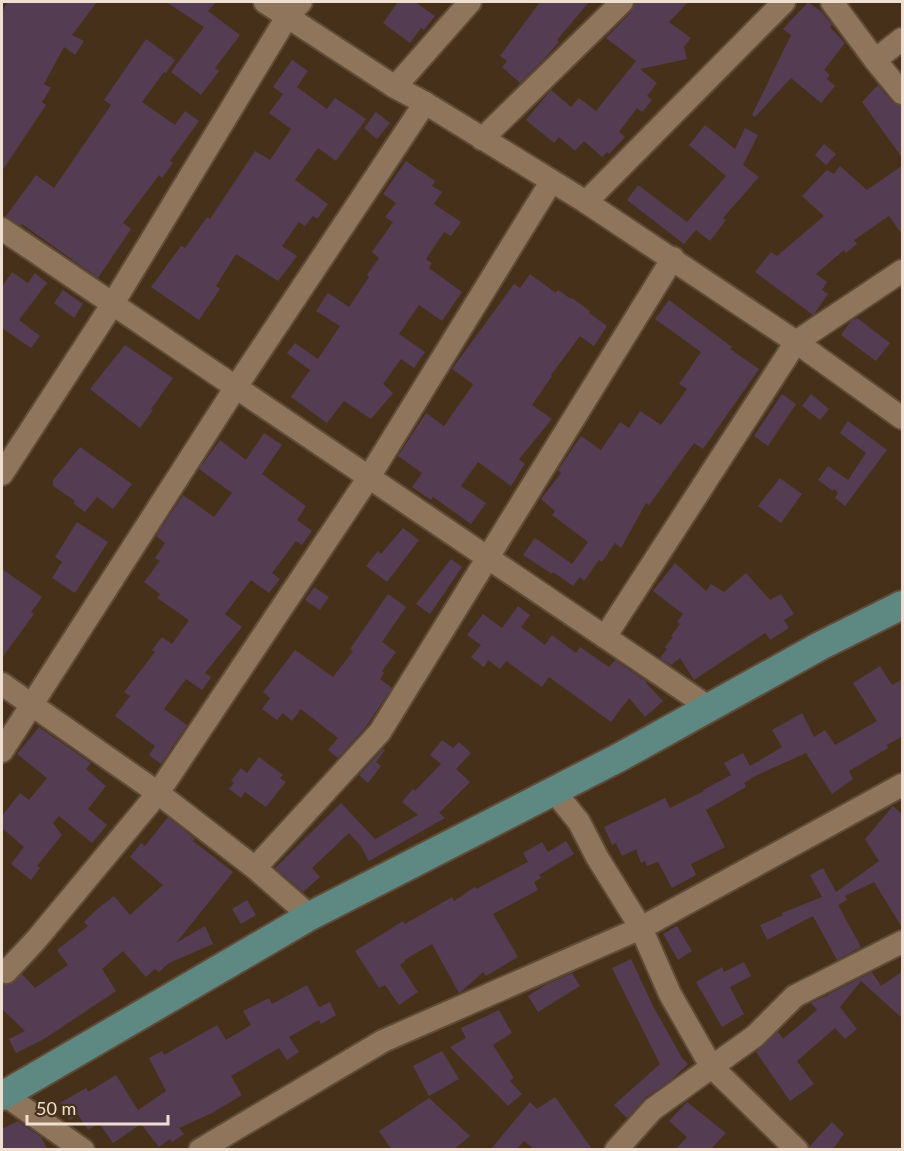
<svg xmlns="http://www.w3.org/2000/svg" width="904" height="1151" font-family="Lato,sans-serif">
  <rect width="100%" height="100%" fill="#473019"/>
  <g fill="#543c53">
    <polygon points="8,2 97,2 72,35 84,41 75,55 64,47 44,84 51,88 42,102 46,105 2,171 2,11"/>
    <polygon points="166,2 216,2 208,11 240,35 215,68 219,71 201,95 171,72 204,27"/>
    <polygon points="398,2 415,2 435,16 424,30 421,28 410,43 383,23"/>
    <polygon points="540,2 589,2 557,40 559,42 545,58 520,83 502,67 507,61 500,56"/>
    <polygon points="635,2 688,2 669,22 691,38 684,47 687,59 640,69 657,83 647,96 652,100 642,112 637,108 619,132 625,137 609,154 607,152 602,157 584,141 575,151 559,137 554,143 526,120 551,90 571,107 579,98 596,111 636,61 606,38 631,12"/>
    <polygon points="808,2 822,12 832,25 830,27 845,43 824,70 830,75 827,79 835,86 821,103 791,78 755,117 752,115 791,35 783,29"/>
    <polygon points="146,39 175,60 166,73 164,72 142,102 175,125 185,111 199,121 170,161 173,163 162,178 159,175 123,223 131,229 98,278 22,224 21,226 6,216 36,175 54,188 111,105 104,100"/>
    <polygon points="292,60 308,71 297,87 327,109 335,98 366,119 336,161 318,148 295,180 328,204 317,219 313,216 305,226 299,222 282,246 297,256 278,281 236,254 216,286 220,289 199,320 151,287 181,246 185,248 207,217 210,219 255,151 270,160 291,129 269,113 283,94 273,87"/>
    <polygon points="878,85 892,102 903,106 903,159 862,102"/>
    <polygon points="376,112 390,123 377,139 364,128"/>
    <polygon points="705,125 735,149 745,128 758,135 743,165 759,177 723,218 726,220 710,241 696,230 684,244 627,200 638,185 687,222 726,176 689,145"/>
    <polygon points="824,144 836,154 826,165 815,155"/>
    <polygon points="406,161 435,181 432,186 442,192 434,204 461,222 451,236 444,232 426,259 432,263 429,268 462,292 442,321 419,305 399,334 425,352 414,368 401,359 383,384 393,393 371,419 344,401 327,423 291,397 310,370 287,353 295,343 318,359 340,326 316,311 328,293 349,307 369,277 367,275 379,258 372,252 393,222 385,217 396,203 383,194"/>
    <polygon points="903,165 903,236 889,216 854,240 857,244 846,253 844,250 816,274 827,282 822,290 828,294 814,314 813,315 755,272 771,252 777,256 824,216 802,196 827,170 834,174 840,166 867,190"/>
    <polygon points="12,272 28,283 35,273 47,283 19,320 40,336 31,348 2,328 2,287"/>
    <polygon points="530,274 556,293 558,290 571,299 572,298 590,311 589,313 607,326 594,346 580,336 551,375 552,376 532,405 552,419 519,459 525,464 511,486 478,462 461,486 486,503 471,524 433,497 431,500 412,487 422,473 398,456 426,413 444,426 472,386 473,384 452,369 514,284 520,288"/>
    <polygon points="63,290 83,304 74,318 54,303"/>
    <polygon points="669,300 732,347 730,349 759,369 703,449 694,443 649,505 646,503 621,548 615,543 602,562 599,560 584,581 580,577 573,586 553,572 552,574 523,555 535,538 572,564 588,542 552,515 555,511 541,499 561,473 558,470 581,436 601,450 620,422 629,428 640,411 661,425 687,389 679,384 701,352 655,319"/>
    <polygon points="857,318 890,343 876,361 841,335 851,321"/>
    <polygon points="125,345 173,378 151,409 153,410 140,428 90,389"/>
    <polygon points="782,394 796,404 768,446 754,436"/>
    <polygon points="811,394 829,409 820,420 802,406"/>
    <polygon points="848,421 887,450 845,506 835,498 838,492 834,489 833,491 818,480 828,466 848,480 866,453 840,433"/>
    <polygon points="264,433 282,445 262,474 306,506 297,520 312,531 302,545 296,541 272,573 280,579 269,593 251,580 225,614 242,627 205,673 211,677 202,690 186,679 164,709 187,725 161,764 149,755 155,746 115,716 130,696 124,692 155,652 152,650 162,637 172,644 189,620 157,598 160,594 144,582 160,561 155,558 165,543 156,536 183,495 214,517 232,493 199,469 220,440 246,460"/>
    <polygon points="80,447 132,484 113,509 97,497 85,512 73,503 75,501 53,486 53,480"/>
    <polygon points="780,478 802,494 781,523 758,506"/>
    <polygon points="77,522 108,542 75,593 52,578 62,562 55,557"/>
    <polygon points="403,528 419,540 387,582 366,566 378,551 381,554"/>
    <polygon points="451,559 462,567 430,614 416,604"/>
    <polygon points="675,563 706,591 711,584 724,592 746,573 770,600 781,594 794,614 784,620 789,628 770,640 765,633 694,680 680,658 671,665 660,658 667,649 665,647 673,637 671,636 680,624 677,622 683,614 653,591"/>
    <polygon points="2,569 42,597 31,612 34,614 2,658"/>
    <polygon points="314,587 329,597 320,610 305,600"/>
    <polygon points="388,594 406,607 382,642 396,652 382,671 384,673 380,679 392,688 365,728 338,758 328,750 338,738 301,709 292,721 283,713 277,720 262,709 270,698 263,692 295,650 333,677 353,651 350,649"/>
    <polygon points="518,606 530,615 521,627 545,645 552,635 576,653 580,647 609,667 615,660 647,682 646,683 663,701 645,717 629,698 611,722 549,677 542,687 506,661 500,669 488,660 484,667 471,657 481,645 467,635 483,614 502,628"/>
    <polygon points="880,666 892,685 903,679 903,736 887,745 888,748 849,771 853,779 832,794 806,753 755,776 744,783 746,787 706,810 725,847 691,864 696,875 672,888 658,862 647,866 645,861 641,863 636,849 622,856 616,843 612,845 604,827 665,798 670,808 704,791 703,790 731,775 724,763 743,753 750,766 782,747 772,730 802,713 814,737 825,730 835,745 877,721 853,683"/>
    <polygon points="39,727 91,763 86,769 106,786 88,809 107,825 92,843 59,816 53,823 62,835 37,866 40,868 31,880 11,864 24,847 2,828 2,816 20,793 29,800 47,778 17,754"/>
    <polygon points="442,740 453,748 459,742 471,753 456,769 470,782 439,813 445,818 369,861 360,845 349,833 312,868 320,877 303,892 275,868 341,803 375,839 418,815 402,802 413,789 415,791 441,764 430,755"/>
    <polygon points="383,749 385,750 376,762 381,766 368,783 359,775"/>
    <polygon points="259,757 283,775 280,778 286,782 266,807 245,792 241,798 229,789 234,783 231,781 241,768 247,773"/>
    <polygon points="893,806 903,815 903,929 874,882 845,896 847,900 838,905 861,947 837,960 813,916 767,940 760,925 783,915 782,913 822,897 810,875 823,868 836,892 879,861 865,839"/>
    <polygon points="168,817 195,839 193,841 233,872 176,943 205,926 213,944 169,963 159,972 155,969 146,977 123,951 102,969 116,991 44,1039 16,1053 9,1039 25,1031 2,1009 2,985 10,985 22,974 35,988 68,965 57,950 88,926 84,922 95,911 114,896 130,915 163,885 130,857 141,843 145,846"/>
    <polygon points="566,841 574,854 539,875 541,878 534,882 538,890 493,914 518,957 486,976 483,972 461,992 459,993 432,944 404,960 405,961 400,965 418,992 399,1005 385,985 379,988 355,951 403,921 405,924 452,897 454,901 475,887 476,889 528,862 523,853 542,842 548,852"/>
    <polygon points="247,900 256,915 241,924 232,909"/>
    <polygon points="677,926 692,951 678,960 663,934"/>
    <polygon points="631,959 653,1006 682,1058 688,1064 671,1080 645,1098 627,1118 614,1105 660,1064 612,968"/>
    <polygon points="744,962 751,976 730,987 744,1014 722,1027 696,982 722,967 724,972"/>
    <polygon points="903,971 903,1019 861,981 840,1007 857,1029 845,1039 835,1028 797,1061 814,1084 790,1101 756,1052 778,1032 783,1039 817,1010 811,1003 825,996 826,997 829,994 872,972 881,986"/>
    <polygon points="572,973 580,986 538,1012 528,996 547,984"/>
    <polygon points="307,985 319,1007 330,1002 336,1015 321,1024 319,1020 289,1037 299,1052 287,1060 279,1048 231,1076 242,1095 212,1113 179,1128 184,1134 172,1142 170,1139 159,1147 141,1124 113,1143 99,1123 88,1130 78,1115 70,1120 60,1103 86,1088 88,1092 116,1075 138,1110 166,1091 149,1058 162,1051 164,1055 217,1025 226,1040 251,1025 243,1011 269,998 272,1004"/>
    <polygon points="499,1010 512,1033 493,1045 514,1078 510,1081 522,1094 508,1106 450,1047 466,1038 461,1028"/>
    <polygon points="442,1051 459,1079 429,1096 413,1066"/>
    <polygon points="555,1097 592,1149 534,1149 524,1141 517,1149 491,1149 530,1102 537,1109"/>
    <polygon points="429,1098 470,1136 454,1149 391,1149 379,1131"/>
    <polygon points="687,1102 726,1133 711,1149 676,1149 687,1137 669,1121"/>
    <polygon points="18,1121 41,1137 47,1149 2,1149 2,1129"/>
    <polygon points="832,1122 844,1134 833,1149 810,1149 810,1146"/>
  </g>
  <g fill="none" stroke-linecap="round" stroke-linejoin="round">
    <defs>
      <g id="minor">
        <polyline points="265,2 395,87 425,103 586,202 796,342 902,418"/>
        <polyline points="832,2 875,60 902,93"/>
        <polyline points="875,60 902,39"/>
        <polyline points="395,87 470,2"/>
        <polyline points="482,139 622,2"/>
        <polyline points="586,202 784,2"/>
        <polyline points="2,229 710,708"/>
        <polyline points="2,474 112,305 287,17 301,2"/>
        <polyline points="605,637 796,342 902,271"/>
        <polyline points="2,684 158,793 255,868 310,916"/>
        <polyline points="2,751 236,387 425,103"/>
        <polyline points="554,791 579,822 597,857 641,928 670,994 711,1066 797,1150"/>
        <polyline points="255,868 380,732 673,258"/>
        <polyline points="6,972 36,940 158,793 369,477 551,182"/>
        <polyline points="2,1093 83,1150"/>
        <polyline points="200,1150 383,1041 641,928 902,785"/>
        <polyline points="616,1150 653,1109 755,1036 795,996 902,942"/>
      </g>
      <polyline id="major" points="2,1096 310,916 620,757 820,646 902,605"/>
    </defs>
    <use href="#minor" stroke="#5f4c38" stroke-width="26"/>
    <use href="#major" stroke="#5f4c38" stroke-width="32"/>
    <use href="#minor" stroke="#8f755c" stroke-width="22"/>
    <use href="#major" stroke="#5e8982" stroke-width="28"/>
  </g>
  <rect width="904" height="1151" fill="none" stroke="#eedfd1" stroke-width="6"/>
  <path d="M27 1115v9h141v-9" fill="none" stroke="#eedfd1" stroke-width="3"/>
  <text x="36" y="1115" font-size="18" fill="#eedfd1" stroke="#473019" stroke-width="4.5" paint-order="stroke">50 m</text>
</svg>
